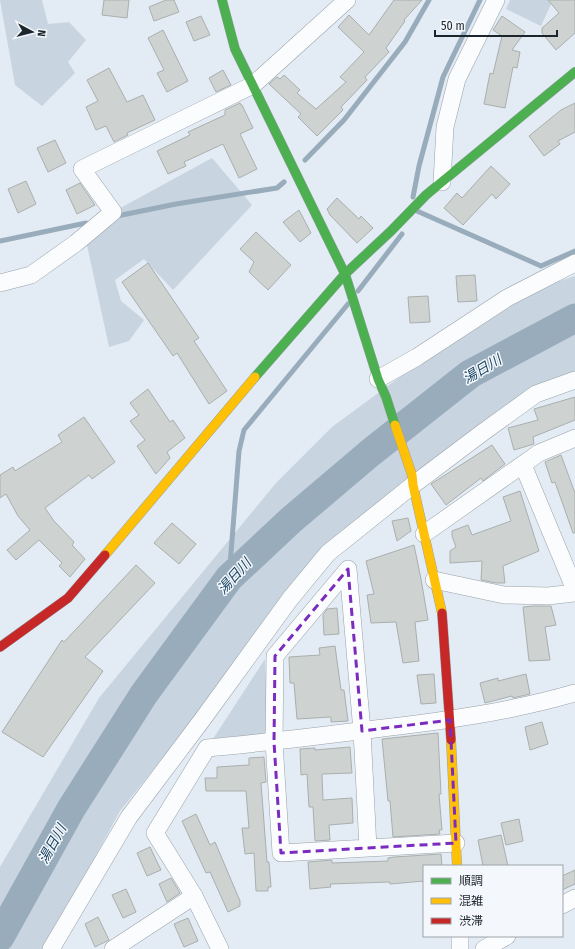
<svg xmlns="http://www.w3.org/2000/svg" width="575" height="949" font-family="'Fira Sans Condensed','Noto Sans JP',sans-serif">
  <rect width="100%" height="100%" fill="#e3ecf4"/>
  <g fill="#c8d4df">
    <polygon points="0,0 42,0 48,24 69,22 86,40 68,62 75,73 42,106 15,85"/>
    <polygon points="510,0 553,0 541,26 506,9"/>
    <polygon points="212,158 252,205 173,290 144,259 115,280 121,301 144,320 129,341 109,347 87,245 101,222 113,212"/>
    <polygon points="575,276 575,386 489,424 315,568 120,811 45,949 0,949 0,867 99,698 276,483 332,427 507,298"/>
    <polygon points="265,659 268,737 209,745"/>
  </g>
  <g fill="none" stroke-linecap="round" stroke-linejoin="round">
    <g stroke="#99acbc" stroke-width="5">
      <polyline points="305,160 344,120 405,42 429,0"/>
      <polyline points="413,197 419,166 443,77 480,0"/>
      <polyline points="417,211 541,266 575,251"/>
      <polyline points="117,216 176,204 277,188 284,182"/>
      <polyline points="0,241 86,223"/>
      <polyline points="358,291 402,234"/>
      <polyline points="229,578 239,451 244,430 348,304"/>
    </g>
    <polyline stroke="#99acbc" stroke-width="29" points="0,937 71,809 144,694 229,578 291,520 370,453 470,374 575,318"/>
  </g>
  <g fill="#ced3d1" stroke="#aaafae">
    <polygon points="104,0 129,0 127,18 102,15"/>
    <polygon points="166,0 174,0 179,12 154,21 149,7"/>
    <polygon points="394,0 422,0 404,20 405,21 386,48 389,52 365,77 367,80 341,107 343,110 317,136 298,117 301,114 269,84 277,77 280,79 284,75 300,90 297,93 316,109 346,82 340,77 364,52 338,27 349,15 369,35"/>
    <polygon points="548,0 575,0 575,33 556,50 542,33 542,28 559,13"/>
    <polygon points="201,16 210,35 194,41 186,22"/>
    <polygon points="502,16 525,32 512,50 520,52 517,68 513,67 505,108 484,104 490,73 493,74 502,36 493,30"/>
    <polygon points="163,30 188,81 167,92 157,73 164,70 148,38"/>
    <polygon points="109,68 127,102 143,95 155,120 127,133 128,135 114,142 106,126 96,130 86,107 98,101 87,80"/>
    <polygon points="223,70 231,85 216,92 209,78"/>
    <polygon points="240,103 241,105 242,105 253,128 240,134 257,169 239,178 223,144 184,162 186,166 168,174 157,151 190,135 188,132 225,115 225,110"/>
    <polygon points="575,103 575,132 558,141 560,144 544,156 529,136 561,110"/>
    <polygon points="55,140 66,163 48,172 37,148"/>
    <polygon points="491,166 510,184 496,199 492,194 463,225 444,208 457,193 462,198"/>
    <polygon points="26,181 36,204 18,213 8,189"/>
    <polygon points="80,183 95,205 77,214 66,190"/>
    <polygon points="337,198 359,219 361,216 373,228 357,243 330,215 327,209"/>
    <polygon points="299,210 311,233 300,242 283,222"/>
    <polygon points="256,232 291,265 268,290 249,272 254,262 240,249"/>
    <polygon points="148,263 199,338 194,341 227,391 209,404 177,353 173,356 122,282"/>
    <polygon points="475,275 477,301 458,302 456,276"/>
    <polygon points="428,296 430,322 410,323 408,297"/>
    <polygon points="148,389 170,422 173,420 185,438 167,452 170,458 156,474 137,446 145,440 130,421 139,415 130,403"/>
    <polygon points="575,397 575,420 533,437 534,444 514,450 508,428 538,420 534,409"/>
    <polygon points="84,417 115,462 92,479 89,475 45,508 54,521 74,542 72,545 85,559 70,577 59,566 62,563 39,540 16,560 7,550 30,530 18,516 6,494 0,498 0,475 13,467 15,471 62,442 58,435"/>
    <polygon points="492,445 505,464 483,481 481,478 446,505 431,484"/>
    <polygon points="561,455 575,493 575,533 573,533 555,482 552,483 545,462"/>
    <polygon points="520,491 539,551 503,566 505,583 496,583 481,580 482,561 450,563 450,551 456,547 452,536 452,531 468,525 472,535 511,521 503,497"/>
    <polygon points="408,518 411,531 397,541 392,521"/>
    <polygon points="172,523 196,544 179,564 154,543"/>
    <polygon points="414,545 421,579 428,620 415,622 419,661 403,663 396,622 371,623 367,595 374,594 366,561"/>
    <polygon points="136,565 155,583 85,657 103,671 43,757 2,732 62,640 64,642"/>
    <polygon points="534,606 551,606 556,625 545,627 550,660 529,661 523,607"/>
    <polygon points="337,608 339,634 324,635 323,615 327,609"/>
    <polygon points="335,646 341,690 344,690 348,721 331,722 331,717 297,719 294,683 290,683 289,657 320,655 319,648"/>
    <polygon points="434,674 436,703 421,704 417,675"/>
    <polygon points="526,674 530,694 513,698 512,696 485,703 480,683 498,678 498,681"/>
    <polygon points="542,722 548,744 530,750 525,727"/>
    <polygon points="438,733 441,794 439,794 442,830 439,830 440,834 393,837 390,801 388,801 382,739"/>
    <polygon points="350,747 352,773 322,774 323,800 352,798 353,823 329,825 330,840 315,841 313,807 309,807 307,774 301,775 300,749 315,748 315,750"/>
    <polygon points="264,757 266,782 261,783 267,862 269,862 271,887 268,887 268,891 256,891 254,853 245,854 242,828 249,828 246,791 206,791 205,778 217,778 217,767 249,765 249,758"/>
    <polygon points="196,814 210,845 215,842 240,901 240,906 228,912 210,872 206,873 182,821"/>
    <polygon points="519,819 523,841 506,845 501,823"/>
    <polygon points="501,835 508,866 483,866 478,840"/>
    <polygon points="150,847 161,870 147,876 137,853"/>
    <polygon points="441,854 442,866 424,866 424,881 390,884 390,882 330,884 331,887 310,889 308,862 332,860 332,863 388,861 388,858 394,857"/>
    <polygon points="575,870 575,884 562,890 562,876"/>
    <polygon points="171,878 180,893 167,902 159,884"/>
    <polygon points="126,889 136,912 123,918 112,895"/>
    <polygon points="98,917 109,940 95,947 85,924"/>
    <polygon points="188,918 198,941 184,947 174,924"/>
  </g>
  <g fill="none" stroke-linecap="round" stroke-linejoin="round">
    <defs>
      <g id="street">
        <polyline points="442,182 445,127 457,79 496,0"/>
        <polyline points="0,283 31,275 76,243 113,212 82,169 253,85 347,0"/>
        <polyline points="378,379 417,357 507,298 575,263"/>
        <polyline points="523,465 575,590"/>
        <polyline points="424,534 539,453 575,438"/>
        <polyline points="434,580 504,595 548,596 575,593"/>
        <polyline points="368,848 362,731 348,569 275,656 274,742 281,853 456,843"/>
        <polyline points="562,905 575,898"/>
        <polyline points="460,936 460,949"/>
        <polyline points="51,949 129,817 202,720 290,599 328,553 413,485 482,433 536,394 575,380"/>
        <polyline points="113,949 194,896"/>
        <path d="M220,949L194,896L155,833L207,748C263,743 319,736 375,729C442,721 510,712 575,693"/>
        <polyline points="484,949 507,936"/>
      </g>
      <g id="fast">
        <polyline points="222,0 235,49 345,274 378,379 386,397 395,425"/>
        <polyline points="255,377 345,274 391,231 426,195 575,72"/>
      </g>
      <g id="slow">
        <polyline points="395,425 412,475 413,485 442,613"/>
        <polyline points="105,555 255,377"/>
        <polyline points="451,740 457,866"/>
      </g>
      <g id="jam">
        <polyline points="442,613 451,740"/>
        <polyline points="0,647 68,598 105,555"/>
      </g>
    </defs>
    <use href="#street" stroke="#99a1a8" stroke-width="18"/>
    <use href="#fast" stroke="#99a1a8" stroke-width="10"/>
    <use href="#slow" stroke="#99a1a8" stroke-width="10"/>
    <use href="#jam" stroke="#99a1a8" stroke-width="10"/>
    <use href="#street" stroke="#fbfcfd" stroke-width="17"/>
    <use href="#fast" stroke="#4caf50" stroke-width="9"/>
    <use href="#slow" stroke="#ffc107" stroke-width="9"/>
    <use href="#jam" stroke="#c62828" stroke-width="9"/>
  </g>
  <path fill="none" stroke="#7b2cbf" stroke-width="3" stroke-dasharray="8 5" stroke-linejoin="round" d="M348,569L362,731L450,720L456,843L281,853L274,742L275,656Z"/>
  <g text-anchor="middle" stroke-width="3" stroke-linejoin="round" paint-order="stroke">
    <g font-size="14" font-style="italic" fill="#1b4664" stroke="#f4f8fc">
      <text transform="translate(482 369) rotate(-31)" y="5">湯日川</text>
      <text transform="translate(234 576) rotate(-48)" y="5">湯日川</text>
      <text transform="translate(52 844) rotate(-61)" y="5">湯日川</text>
    </g>
  </g>
  <rect x="423" y="865" width="140" height="72" fill="#f4f8fc" stroke="#9ea4a9"/>
  <rect x="431" y="878" width="20" height="6" fill="#4caf50" stroke="#9ea4a9"/>
  <text x="459" y="885" font-size="12" fill="#1d252c">順調</text>
  <rect x="431" y="898" width="20" height="6" fill="#ffc107" stroke="#9ea4a9"/>
  <text x="459" y="905" font-size="12" fill="#1d252c">混雑</text>
  <rect x="431" y="918" width="20" height="6" fill="#c62828" stroke="#9ea4a9"/>
  <text x="459" y="925" font-size="12" fill="#1d252c">渋滞</text>
  <g transform="translate(32 32) rotate(97)" stroke="#f4f8fc" stroke-width="3" paint-order="stroke">
  <path d="M0-3L7 15L0 10L-7 15Z" fill="#1d252c"/>
  <text y="-6" font-size="11" font-weight="bold" text-anchor="middle" fill="#1d252c">N</text>
  </g>
  <path d="M435 30v6h122v-6" fill="none" stroke="#1d252c" stroke-width="2"/>
  <text x="441" y="30" font-size="12" fill="#1d252c" stroke="#f4f8fc" stroke-width="3" paint-order="stroke">50 m</text>
</svg>
